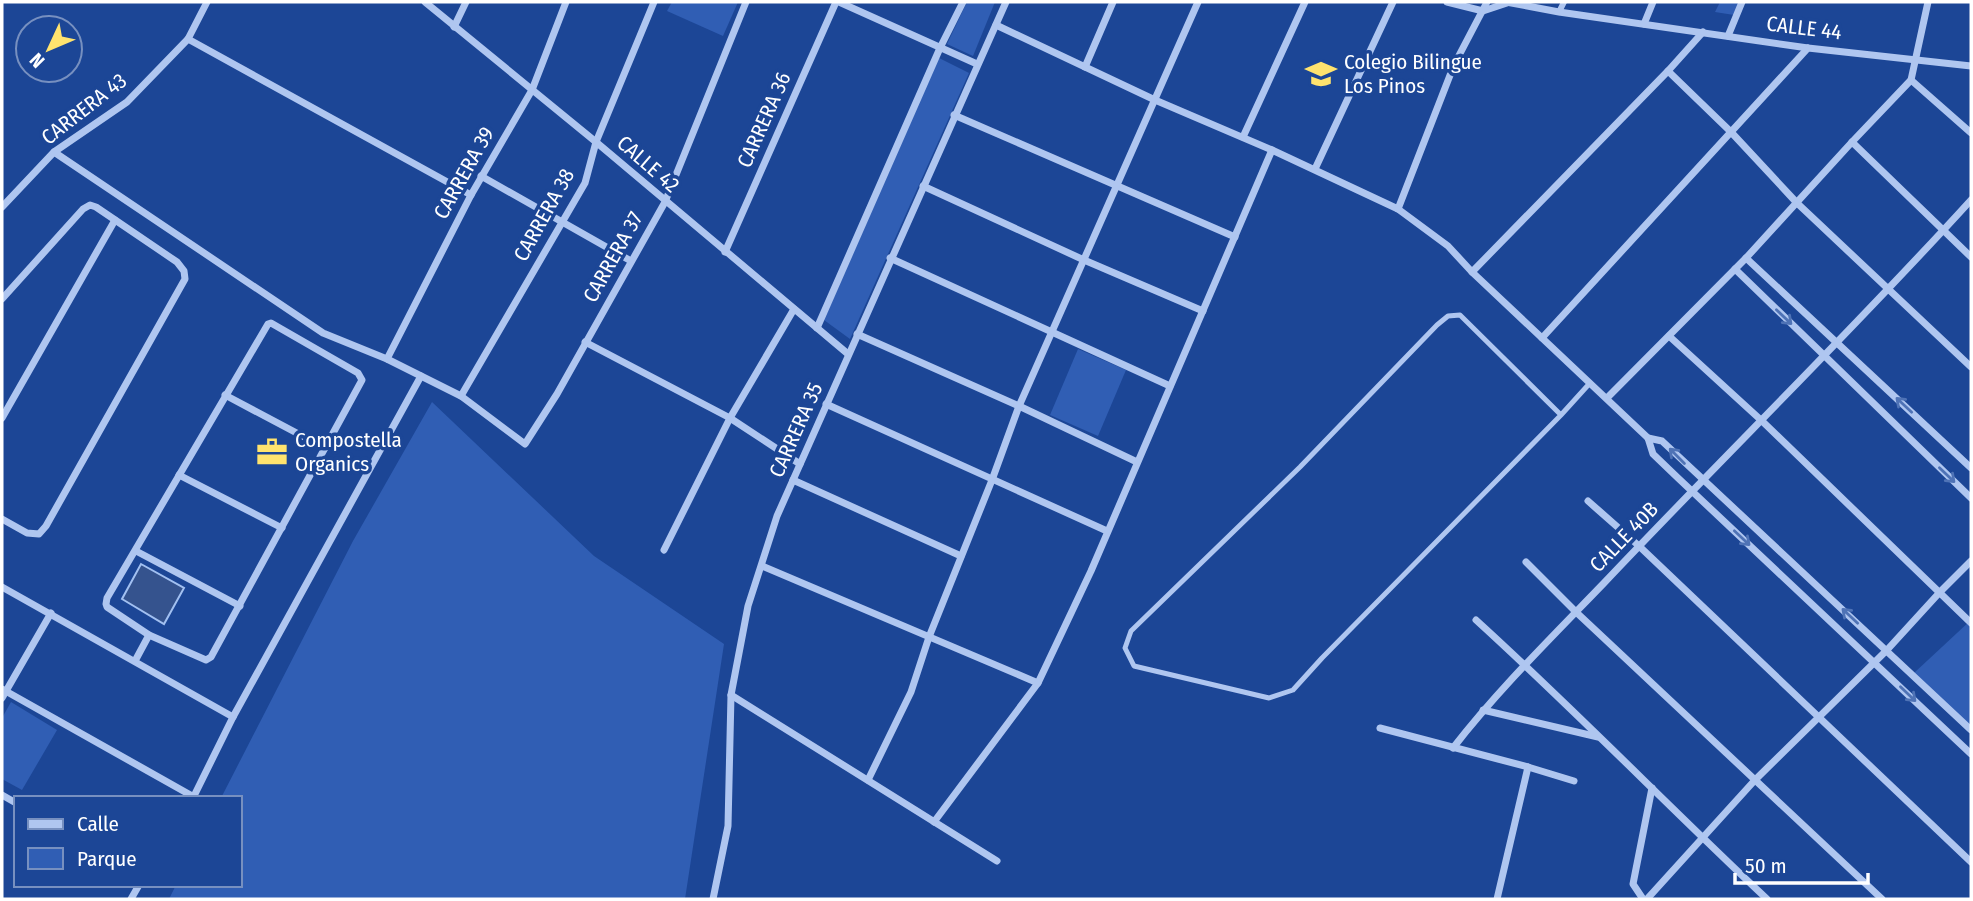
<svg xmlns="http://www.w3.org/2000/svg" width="1973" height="901" font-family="'Fira Sans Condensed',sans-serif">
  <rect width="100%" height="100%" fill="#1c4696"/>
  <g fill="#305eb4">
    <polygon points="672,2 738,2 723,36 667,11"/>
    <polygon points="967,2 995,2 973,56 947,44"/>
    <polygon points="1720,2 1740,2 1734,15 1715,12"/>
    <polygon points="939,58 969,73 850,339 824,320"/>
    <polygon points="1078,349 1126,370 1098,436 1050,415"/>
    <polygon points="432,402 594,556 724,644 685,899 169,899 176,885 240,885 240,798 221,798 353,541"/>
    <polygon points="1971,620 1971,726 1914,673"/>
    <polygon points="11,702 57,730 22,790 2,779 2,718"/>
  </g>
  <polygon fill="#35538e" stroke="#a2c0f1" stroke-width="2" points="141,564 184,588 164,624 122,599"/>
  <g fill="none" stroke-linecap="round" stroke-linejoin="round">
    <polyline stroke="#afc6f0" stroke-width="5" points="1561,415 1460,315 1448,316 1437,325 1300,467 1131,631 1125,648 1134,666 1269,698 1293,690 1322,658 1561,415 1590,383"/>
    <polyline stroke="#afc6f0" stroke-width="6" points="1559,12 1564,2"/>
    <g stroke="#afc6f0" stroke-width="7">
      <polyline points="425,2 596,142 848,354"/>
      <polyline points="839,2 977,64"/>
      <polyline points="1447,2 1483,11 1507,3"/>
      <polyline points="1506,2 1559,12 1808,48 1971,66"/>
      <polyline points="1644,24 1653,2"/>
      <polyline points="996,25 1155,100 1272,150 1398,209 1448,246 1472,272 1648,438 1653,454 1678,478 1971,754"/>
      <polyline points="454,27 466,2"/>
      <polyline points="1728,36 1742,2"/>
      <polyline points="188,39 471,195"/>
      <polyline points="1085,67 1113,2"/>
      <polyline points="1668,71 1731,132 1797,203 1971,367"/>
      <polyline points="1911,80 1971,133"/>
      <polyline points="954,115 1235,237"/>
      <polyline points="1243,137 1305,2"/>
      <polyline points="1852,142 1971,257"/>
      <polyline points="54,152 323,333 387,359 461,396 525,444 557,394 665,202 746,2"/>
      <polyline points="1315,169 1393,2"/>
      <polyline points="481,176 631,261"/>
      <polyline points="923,186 1084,260 1203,311"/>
      <polyline points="2,207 54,152 127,102 188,39 207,2"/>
      <polyline points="1398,209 1454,65 1487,2"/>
      <polyline points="725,252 836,2"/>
      <polyline points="890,258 1170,386"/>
      <polyline points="1746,258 1971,468"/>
      <polyline points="1735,269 1971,498"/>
      <polyline points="1472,272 1668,71 1703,32"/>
      <polyline points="2,299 83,209 90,205 96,207 177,262 184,271 185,279 46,526 39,534 27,533 2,519"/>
      <polygon points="271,323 358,373 362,380 211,657 206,660 149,635 107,607 106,604 107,598 268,324"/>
      <polyline points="817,328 940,48 963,2"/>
      <polyline points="857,334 1019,406 1137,462"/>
      <polyline points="1669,336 1762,421 1971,623"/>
      <polyline points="1542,338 1808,48"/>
      <polyline points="585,342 730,418 800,464"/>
      <polyline points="387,359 471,195 532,90 566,2"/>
      <polyline points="225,395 325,448"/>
      <polyline points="461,396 585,183 596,142 654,2"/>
      <polyline points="1607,398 1746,258 1852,142 1911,80 1928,2"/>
      <polyline points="826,404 1107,531"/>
      <polyline points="2,418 115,220"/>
      <polyline points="1648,438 1662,441 1971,730"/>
      <polyline points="179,475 282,528"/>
      <polyline points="793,480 961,556"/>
      <polyline points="1588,501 1639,546 1971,862"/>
      <polyline points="664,550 730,418 794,309"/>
      <polyline points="136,551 240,606"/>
      <polyline points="1526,562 1576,612 1882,899"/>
      <polyline points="762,566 1038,683"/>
      <polyline points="2,587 233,717"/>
      <path d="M1476,620C1575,710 1669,807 1767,899"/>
      <polyline points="135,661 149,635"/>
      <polyline points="2,689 194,797"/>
      <polyline points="731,695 997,861"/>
      <polyline points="2,698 51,613"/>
      <polyline points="1483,710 1598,737"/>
      <polyline points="1380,728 1528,767 1574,781"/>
      <path d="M1453,748C1499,689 1552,637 1604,583C1725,455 1852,331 1971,200"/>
      <polyline points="868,780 911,692 929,637 992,480 1019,406 1198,2"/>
      <polyline points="2,795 16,803"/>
      <polyline points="193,798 233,717 421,376"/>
      <polyline points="934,822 1038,683 1091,571 1272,150"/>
      <polyline points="131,899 139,885"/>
      <polyline points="713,899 728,826 731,695 748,606 777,516 1006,2"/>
      <polyline points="1497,899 1528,767"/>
      <polyline points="1643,899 1633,884 1652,788"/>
      <polyline points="1647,899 1755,780 1887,650 1940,592 1971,561"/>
    </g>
  </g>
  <defs><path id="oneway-shaft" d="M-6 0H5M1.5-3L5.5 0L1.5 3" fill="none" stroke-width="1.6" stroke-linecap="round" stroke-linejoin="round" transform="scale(1.75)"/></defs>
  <g stroke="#4f73b6">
    <use href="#oneway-shaft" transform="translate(1784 317) rotate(44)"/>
    <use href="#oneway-shaft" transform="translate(1904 405) rotate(-137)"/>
    <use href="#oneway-shaft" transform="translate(1677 456) rotate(-135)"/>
    <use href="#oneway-shaft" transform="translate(1947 475) rotate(44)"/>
    <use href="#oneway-shaft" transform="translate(1742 538) rotate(43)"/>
    <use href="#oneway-shaft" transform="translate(1850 616) rotate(-137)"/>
    <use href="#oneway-shaft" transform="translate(1908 694) rotate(44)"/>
  </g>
  <defs>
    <symbol id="school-bare" viewBox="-9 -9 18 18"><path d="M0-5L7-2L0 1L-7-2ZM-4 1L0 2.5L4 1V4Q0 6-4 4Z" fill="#ffe36e" stroke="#1c4696" stroke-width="2.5" paint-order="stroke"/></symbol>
    <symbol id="office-bare" viewBox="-9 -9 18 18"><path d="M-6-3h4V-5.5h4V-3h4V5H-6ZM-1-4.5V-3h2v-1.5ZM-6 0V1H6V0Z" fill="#ffe36e" stroke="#1c4696" stroke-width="2.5" paint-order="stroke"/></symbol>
  </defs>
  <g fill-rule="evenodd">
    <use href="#school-bare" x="1299" y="52" width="44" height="44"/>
    <use href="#office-bare" x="250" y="430" width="44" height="44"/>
  </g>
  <g text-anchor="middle" stroke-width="7" stroke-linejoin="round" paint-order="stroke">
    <g font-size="21" fill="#fff" stroke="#1c4696">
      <text transform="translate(1804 28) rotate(7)" y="7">CALLE 44</text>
      <text transform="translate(84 109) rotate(-38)" y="7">CARRERA 43</text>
      <text transform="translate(764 120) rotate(-66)" y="7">CARRERA 36</text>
      <text transform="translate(648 164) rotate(41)" y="7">CALLE 42</text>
      <text transform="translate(464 173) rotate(-61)" y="7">CARRERA 39</text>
      <text transform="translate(544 215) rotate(-61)" y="7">CARRERA 38</text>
      <text transform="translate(613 257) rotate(-61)" y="7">CARRERA 37</text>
      <text transform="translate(796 430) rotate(-66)" y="7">CARRERA 35</text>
      <text transform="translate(1624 537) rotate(-46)" y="7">CALLE 40B</text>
    </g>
    <g font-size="21" fill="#fff" stroke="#1c4696" text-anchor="start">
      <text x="1344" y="69">Colegio Bilingue<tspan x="1344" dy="24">Los Pinos</tspan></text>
      <text x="295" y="447">Compostella<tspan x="295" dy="24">Organics</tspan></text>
    </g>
  </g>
  <rect width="1973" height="901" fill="none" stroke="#ffffff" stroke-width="7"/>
  <rect x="14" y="796" width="228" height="91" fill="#1c4696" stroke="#7790c0" stroke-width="2"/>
  <rect x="28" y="819" width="35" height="10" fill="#afc6f0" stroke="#7790c0" stroke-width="2"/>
  <text x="77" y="831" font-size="21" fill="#ffffff">Calle</text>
  <rect x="28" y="848" width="35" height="21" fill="#305eb4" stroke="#7790c0" stroke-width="2"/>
  <text x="77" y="866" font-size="21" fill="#ffffff">Parque</text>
  <g transform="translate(49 49) rotate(226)"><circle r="33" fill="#1c4696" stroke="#7790c0" stroke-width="2"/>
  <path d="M0-5L12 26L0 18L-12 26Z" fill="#ffe36e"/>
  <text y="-10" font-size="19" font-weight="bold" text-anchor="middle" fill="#ffffff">N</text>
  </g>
  <path d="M1735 873v10h133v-10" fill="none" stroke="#ffffff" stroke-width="3.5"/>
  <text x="1745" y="873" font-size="21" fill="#ffffff" stroke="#1c4696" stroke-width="5" paint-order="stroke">50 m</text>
</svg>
